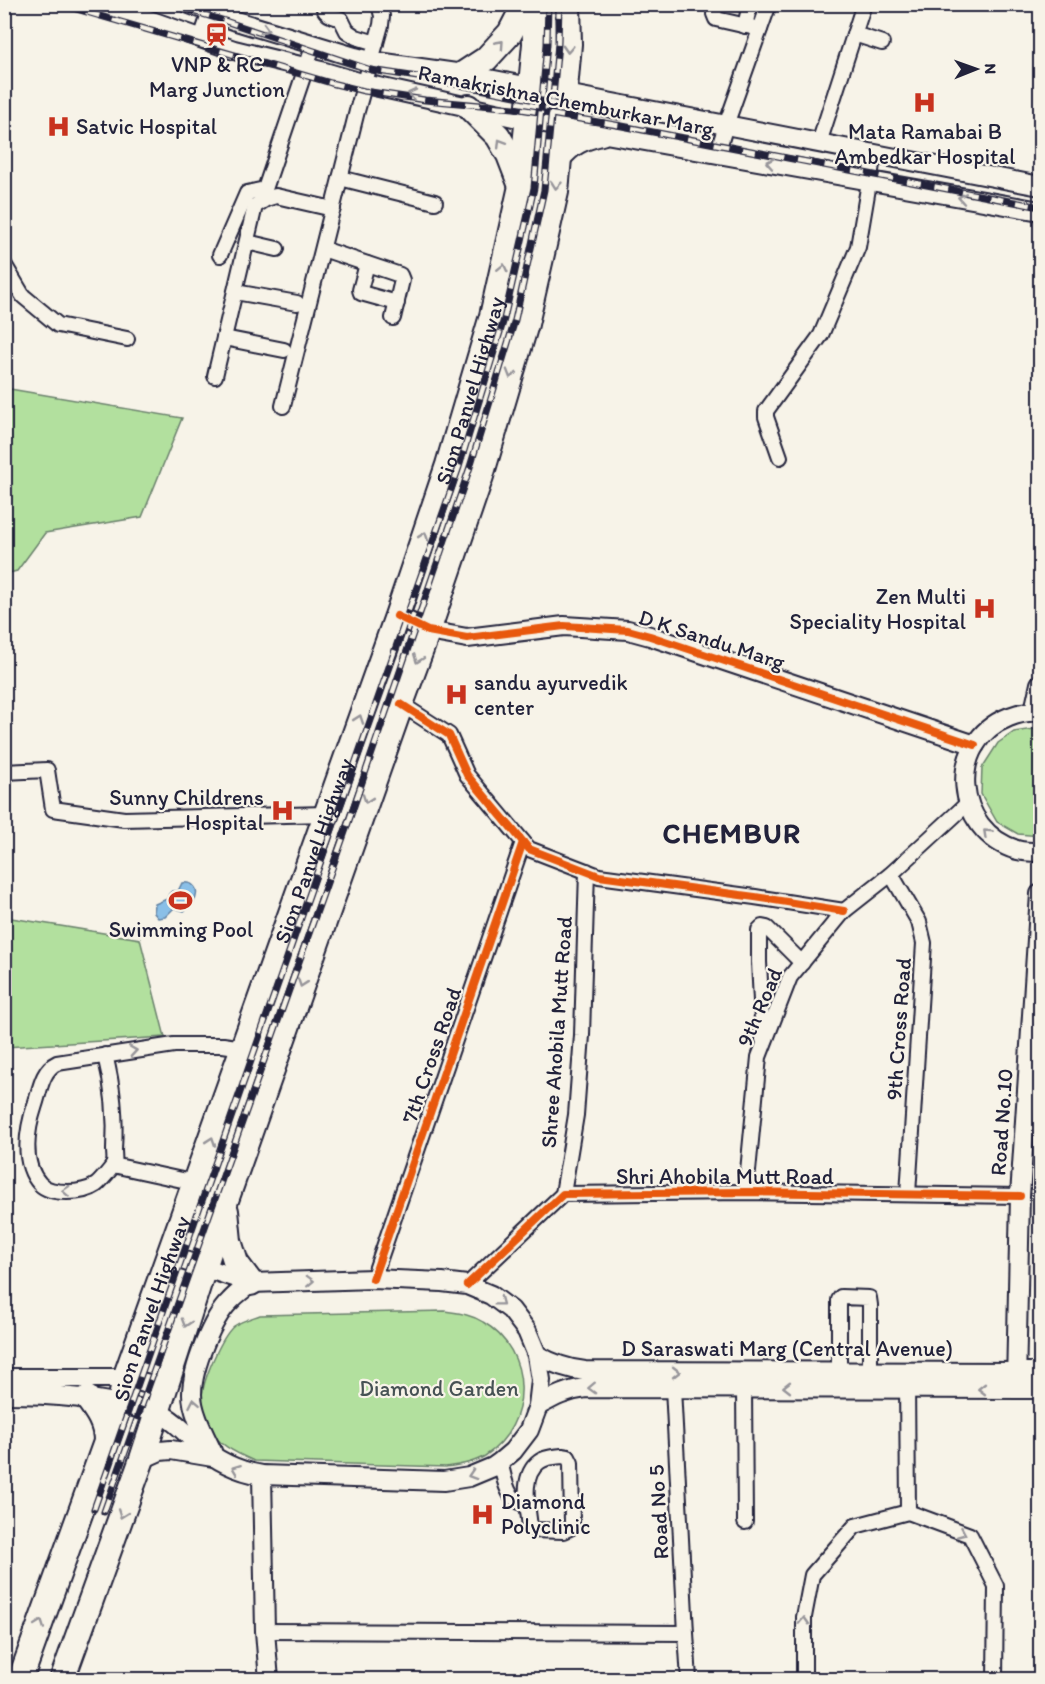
<svg xmlns="http://www.w3.org/2000/svg" width="1045" height="1684" font-family="Itim,sans-serif">
  <rect width="100%" height="100%" fill="#f7f3e8"/>
  <filter id="ink" filterUnits="userSpaceOnUse"><feTurbulence type="fractalNoise" baseFrequency=".0167" numOctaves="2"/><feDisplacementMap in="SourceGraphic" scale="12" xChannelSelector="R" yChannelSelector="G"/><feConvolveMatrix kernelMatrix="1 2 1 2 8 2 1 2 1" color-interpolation-filters="sRGB"/></filter>
  <g filter="url(#ink)">
    <g fill="#b2e09e" stroke="#6a816c" stroke-width="1.5">
      <polygon points="4,388 182,418 142,517 45,533 17,571 5,574"/>
      <polygon points="1034,729 1040,731 1040,836 1018,834 997,822 981,794 982,768 998,743 1014,732"/>
      <polygon points="5,917 140,939 165,1037 5,1047"/>
      <path d="M444,1311C457,1313 471,1314 483,1322C533,1351 534,1424 485,1456C473,1463 459,1465 446,1467L254,1461C236,1453 216,1444 207,1425C203,1418 202,1405 202,1397C203,1380 221,1337 234,1326C241,1321 252,1318 260,1315Z"/>
    </g>
    <path fill="#8abfe7" stroke="#6080a2" stroke-width="1.5" d="M182,883C203,881 199,904 184,911L174,908L165,917L158,918L154,913L155,904L167,899L169,894L172,891H178Z"/>
    <g fill="none" stroke-linecap="round" stroke-linejoin="round">
      <defs>
        <g id="street">
          <path d="M323,4C324,15 333,16 341,19L347,31L356,37L376,43"/>
          <polyline points="716,4 714,14 716,19 760,29"/>
          <polyline points="745,26 750,4"/>
          <polyline points="854,34 882,43"/>
          <polyline points="201,38 210,12"/>
          <polyline points="819,143 864,4"/>
          <polyline points="717,154 726,125 769,4"/>
          <polyline points="340,178 435,202"/>
          <polyline points="247,242 277,249"/>
          <polyline points="323,249 400,275 402,280 393,318"/>
          <polyline points="220,255 247,193 265,189 314,44"/>
          <polyline points="4,264 23,296 58,325 127,339"/>
          <polyline points="367,264 360,290 361,293 397,303"/>
          <polyline points="235,292 297,303"/>
          <polyline points="224,338 284,350"/>
          <polyline points="215,376 255,206 266,199 276,196 333,209"/>
          <polyline points="283,406 357,111 381,25 382,16 379,4"/>
          <polyline points="780,457 766,417 766,411 821,335 858,247 874,153"/>
          <polyline points="401,704 449,735 467,775 529,849 599,876 755,897 844,911"/>
          <polyline points="4,772 47,770 53,809 124,819 326,814"/>
          <polyline points="891,874 919,922 924,943 908,1194"/>
          <polyline points="763,1040 759,962 759,930 762,927 767,928 802,963"/>
          <path d="M105,1055C113,1086 116,1119 114,1150C114,1154 115,1160 114,1164C112,1168 99,1183 96,1185C83,1194 51,1195 40,1184C21,1163 27,1129 35,1105C40,1090 42,1070 57,1063L174,1045H223L243,1048"/>
          <polyline points="113,1165 196,1183"/>
          <polyline points="746,1192 759,1057 790,977 844,911 891,874 968,803"/>
          <polyline points="563,1194 576,1115 582,1035 587,871"/>
          <polyline points="373,1279 523,842"/>
          <polyline points="467,1285 563,1194 746,1192 1020,1196"/>
          <polyline points="839,1372 839,1300 841,1297 869,1298 870,1305 870,1372"/>
          <polyline points="907,1379 908,1512"/>
          <polyline points="744,1387 745,1522"/>
          <polyline points="673,1388 686,1633"/>
          <path d="M562,1456L568,1457L571,1463L572,1524L570,1528L563,1531L532,1530L530,1527C528,1507 520,1476 539,1462C545,1457 555,1457 562,1456Z"/>
          <path d="M500,1462C506,1482 505,1500 528,1505"/>
          <polyline points="265,1631 686,1633 689,1680"/>
          <polyline points="804,1680 804,1617 812,1575 855,1526 908,1512 970,1535 996,1586 995,1680"/>
        </g>
        <g id="secondary">
          <polyline points="90,4 118,9 234,50 321,71 365,84 527,120 1040,211"/>
          <polyline points="189,4 236,21 355,57 371,61 463,74 1040,186"/>
          <polyline points="397,616 428,631 467,638 564,626 628,630 650,636 975,745"/>
          <polyline points="1034,711 1040,684"/>
          <path d="M1040,712C1030,711 1019,713 1009,717C945,742 954,831 1017,850C1024,852 1033,852 1040,852"/>
          <path d="M537,1355C553,1364 567,1369 585,1371L1040,1372"/>
          <polyline points="4,1378 125,1378 165,1388"/>
          <polyline points="1016,1384 1020,1196 1040,894"/>
          <path d="M4,1394C50,1394 94,1397 138,1408C144,1409 150,1410 156,1412C171,1417 185,1432 196,1443C215,1460 236,1471 262,1475L444,1481L469,1477L493,1467L500,1462L513,1451L529,1430L538,1406L541,1380L537,1355L527,1331L511,1310L491,1295L467,1285L442,1282L373,1279L251,1283L170,1256"/>
          <path d="M538,1406C554,1397 567,1390 586,1388L1040,1389"/>
          <path d="M212,1451C204,1434 192,1412 192,1394C192,1369 212,1318 230,1301C236,1294 244,1289 251,1283"/>
          <polyline points="142,1459 160,1451 171,1450 213,1457"/>
          <polyline points="262,1475 265,1631 269,1680"/>
        </g>
        <g id="highway">
          <polyline points="463,74 486,59 510,33 525,4"/>
          <polyline points="469,107 498,136 509,155 519,181"/>
          <path d="M559,157C572,142 581,138 601,133"/>
          <polyline points="226,1211 229,1241 236,1263 251,1283"/>
          <path d="M87,1398C97,1411 106,1424 106,1441"/>
          <path id="s1" d="M20,1680L120,1403L125,1378L397,616L448,465L492,316L521,186L535,44L534,4"/>
          <polyline points="62,1680 142,1459 225,1203 401,704 428,631 481,476 526,324 556,192 569,44 568,4"/>
        </g>
      </defs>
      <use href="#street" stroke="#22223b" stroke-width="18"/>
      <use href="#secondary" stroke="#22223b" stroke-width="22"/>
      <use href="#highway" stroke="#22223b" stroke-width="28"/>
      <use href="#street" stroke="#f7f3e8" stroke-width="14"/>
      <use href="#secondary" stroke="#f7f3e8" stroke-width="18"/>
      <use href="#highway" stroke="#f7f3e8" stroke-width="24"/>
      <defs>
        <g id="rail">
          <polyline points="59,4 331,83 364,91 425,100 514,108 622,126 1040,207"/>
          <polyline points="169,4 222,20 371,70 431,79 619,117"/>
          <polyline points="94,1509 459,467 504,319 534,188 547,44 548,4"/>
          <polyline points="104,1512 346,829 470,467 515,320 544,190 558,44 559,4"/>
        </g>
      </defs>
      <use href="#rail" stroke="#22223b" stroke-width="7"/>
      <use href="#rail" stroke="#f7f3e8" stroke-width="4.5" stroke-dasharray="14" stroke-linecap="butt"/>
      <defs>
        <g id="cycleway">
          <polyline points="397,616 428,631 467,638 564,626 628,630 650,636 975,745"/>
          <polyline points="401,704 449,735 467,775 529,849 599,876 755,897 844,911"/>
          <polyline points="373,1279 523,842"/>
          <polyline points="467,1285 563,1194 746,1192 1020,1196"/>
        </g>
      </defs>
      <use href="#cycleway" stroke="#f7f3e8" stroke-width="11"/>
      <use href="#cycleway" stroke="#e8590c" stroke-width="8"/>
    </g>
    <defs><path id="oneway-chevron" d="M-2-3.5L2.5 0L-2 3.5" fill="none" stroke-width="1.6" stroke-linecap="round" stroke-linejoin="round" transform="scale(1.5)"/></defs>
    <g stroke="#97959a">
      <use href="#oneway-chevron" transform="translate(265 29) rotate(16)"/>
      <use href="#oneway-chevron" transform="translate(500 44) rotate(-48)"/>
      <use href="#oneway-chevron" transform="translate(568 49) rotate(93)"/>
      <use href="#oneway-chevron" transform="translate(412 94) rotate(-167)"/>
      <use href="#oneway-chevron" transform="translate(501 143) rotate(-122)"/>
      <use href="#oneway-chevron" transform="translate(770 163) rotate(-170)"/>
      <use href="#oneway-chevron" transform="translate(556 185) rotate(96)"/>
      <use href="#oneway-chevron" transform="translate(962 198) rotate(-170)"/>
      <use href="#oneway-chevron" transform="translate(503 268) rotate(-77)"/>
      <use href="#oneway-chevron" transform="translate(511 374) rotate(107)"/>
      <use href="#oneway-chevron" transform="translate(424 536) rotate(-71)"/>
      <use href="#oneway-chevron" transform="translate(418 659) rotate(111)"/>
      <use href="#oneway-chevron" transform="translate(359 719) rotate(-71)"/>
      <use href="#oneway-chevron" transform="translate(367 799) rotate(109)"/>
      <use href="#oneway-chevron" transform="translate(987 833) rotate(-137)"/>
      <use href="#oneway-chevron" transform="translate(302 983) rotate(109)"/>
      <use href="#oneway-chevron" transform="translate(133 1051) rotate(-9)"/>
      <use href="#oneway-chevron" transform="translate(211 1141) rotate(-71)"/>
      <use href="#oneway-chevron" transform="translate(66 1191) rotate(-177)"/>
      <use href="#oneway-chevron" transform="translate(310 1281) rotate(-2)"/>
      <use href="#oneway-chevron" transform="translate(500 1302) rotate(37)"/>
      <use href="#oneway-chevron" transform="translate(186 1323) rotate(107)"/>
      <use href="#oneway-chevron" transform="translate(676 1372)"/>
      <use href="#oneway-chevron" transform="translate(787 1387) rotate(-180)"/>
      <use href="#oneway-chevron" transform="translate(592 1388) rotate(178)"/>
      <use href="#oneway-chevron" transform="translate(982 1389) rotate(-180)"/>
      <use href="#oneway-chevron" transform="translate(194 1403) rotate(-101)"/>
      <use href="#oneway-chevron" transform="translate(236 1469) rotate(-159)"/>
      <use href="#oneway-chevron" transform="translate(472 1475) rotate(162)"/>
      <use href="#oneway-chevron" transform="translate(122 1514) rotate(110)"/>
      <use href="#oneway-chevron" transform="translate(962 1533) rotate(24)"/>
      <use href="#oneway-chevron" transform="translate(804 1621) rotate(-87)"/>
      <use href="#oneway-chevron" transform="translate(40 1624) rotate(-70)"/>
    </g>
  </g>
  <defs>
    <symbol id="station-bare" viewBox="-9 -9 18 18"><path d="M-3-6H3Q5-6 5-4V2Q5 4 3 4L4.5 6H3L1.5 4h-3L-3 6H-4.5L-3 4Q-5 4-5 2V-4Q-5-6-3-6ZM-3.5-4v3h7v-3ZM-3.5 1v1.5H-2V1ZM2 1v1.5H3.5V1Z" fill="#c8321e" stroke="#f7f3e8" stroke-width="2.5" paint-order="stroke"/></symbol>
    <symbol id="hospital-bare" viewBox="-9 -9 18 18"><path d="M-5-5h3v3.5h4V-5h3V5h-3V1.5h-4V5h-3Z" fill="#c8321e" stroke="#f7f3e8" stroke-width="2.5" paint-order="stroke"/></symbol>
    <symbol id="stadium-bare" viewBox="-9 -9 18 18"><path d="M0-5a6.5 5 0 1 0 0 10a6.5 5 0 1 0 0-10ZM-3.5-1.8h7v3.6h-7Z" fill="#c8321e" stroke="#f7f3e8" stroke-width="2.5" paint-order="stroke"/></symbol>
  </defs>
  <g fill-rule="evenodd">
    <use href="#station-bare" x="200" y="18" width="33" height="33"/>
    <use href="#hospital-bare" x="908" y="86" width="33" height="33"/>
    <use href="#hospital-bare" x="42" y="110" width="33" height="33"/>
    <use href="#hospital-bare" x="968" y="592" width="33" height="33"/>
    <use href="#hospital-bare" x="440" y="678" width="33" height="33"/>
    <use href="#hospital-bare" x="266" y="794" width="33" height="33"/>
    <use href="#stadium-bare" x="164" y="884" width="33" height="33"/>
    <use href="#hospital-bare" x="466" y="1498" width="33" height="33"/>
  </g>
  <g text-anchor="middle" stroke-width="4.5" stroke-linejoin="round" paint-order="stroke">
    <g font-size="22" fill="#22223b" stroke="#f7f3e8">
      <text x="217" y="72">VNP &amp; RC<tspan x="217" dy="25">Marg Junction</tspan></text>
      <text x="76" y="134" text-anchor="start">Satvic Hospital</text>
      <text x="925" y="139">Mata Ramabai B<tspan x="925" dy="25">Ambedkar Hospital</tspan></text>
      <text x="966" y="604" text-anchor="end">Zen Multi<tspan x="966" dy="25">Speciality Hospital</tspan></text>
      <text x="474" y="690" text-anchor="start">sandu ayurvedik<tspan x="474" dy="25">center</tspan></text>
      <text x="264" y="805" text-anchor="end">Sunny Childrens<tspan x="264" dy="25">Hospital</tspan></text>
      <text x="181" y="937">Swimming Pool</text>
      <text x="501" y="1509" text-anchor="start">Diamond<tspan x="501" dy="25">Polyclinic</tspan></text>
    </g>
    <g font-size="22" fill="#22223b" stroke="#f7f3e8">
      <text transform="translate(566 100) rotate(11)" y="8">Ramakrishna Chemburkar Marg</text>
      <text dy="8" stroke="none"><textPath href="#s1" startOffset="1366">Sion Panvel Highway</textPath></text>
      <text transform="translate(712 639) rotate(18)" y="8">D K Sandu Marg</text>
      <text dy="8" stroke="none"><textPath href="#s1" startOffset="880">Sion Panvel Highway</textPath></text>
      <text transform="translate(759 1007) rotate(-67)" y="8">9th Road</text>
      <text transform="translate(898 1029) rotate(-86)" y="8">9th Cross Road</text>
      <text transform="translate(556 1032) rotate(-86)" y="8">Shree Ahobila Mutt Road</text>
      <text transform="translate(431 1055) rotate(-71)" y="8">7th Cross Road</text>
      <text transform="translate(1001 1122) rotate(-86)" y="8">Road No.10</text>
      <text x="725" y="1184">Shri Ahobila Mutt Road</text>
      <text dy="8" stroke="none"><textPath href="#s1" startOffset="394">Sion Panvel Highway</textPath></text>
      <text x="787" y="1356">D Saraswati Marg (Central Avenue)</text>
      <text transform="translate(658 1512) rotate(-93)" y="8">Road No 5</text>
    </g>
    <g font-size="22" fill="#465254" stroke="#f7f3e8">
      <text x="439" y="1396">Diamond Garden</text>
    </g>
    <g font-size="28" font-weight="bold" letter-spacing="1.5" fill="#22223b" stroke="#f7f3e8">
      <text x="732" y="843">CHEMBUR</text>
    </g>
  </g>
  <rect width="1045" height="1684" fill="none" stroke="#f7f3e8" stroke-width="24"/>
  <rect x="12" y="12" width="1021" height="1660" fill="none" stroke="#22223b" stroke-width="2" filter="url(#ink)"/>
  <g transform="translate(976 69) rotate(89)" stroke="#f7f3e8" stroke-width="4.5" paint-order="stroke">
  <path d="M0-4.5L10 22L0 15L-10 22Z" fill="#22223b"/>
  <text y="-9" font-size="16" font-weight="bold" text-anchor="middle" fill="#22223b">N</text>
  </g>
</svg>
